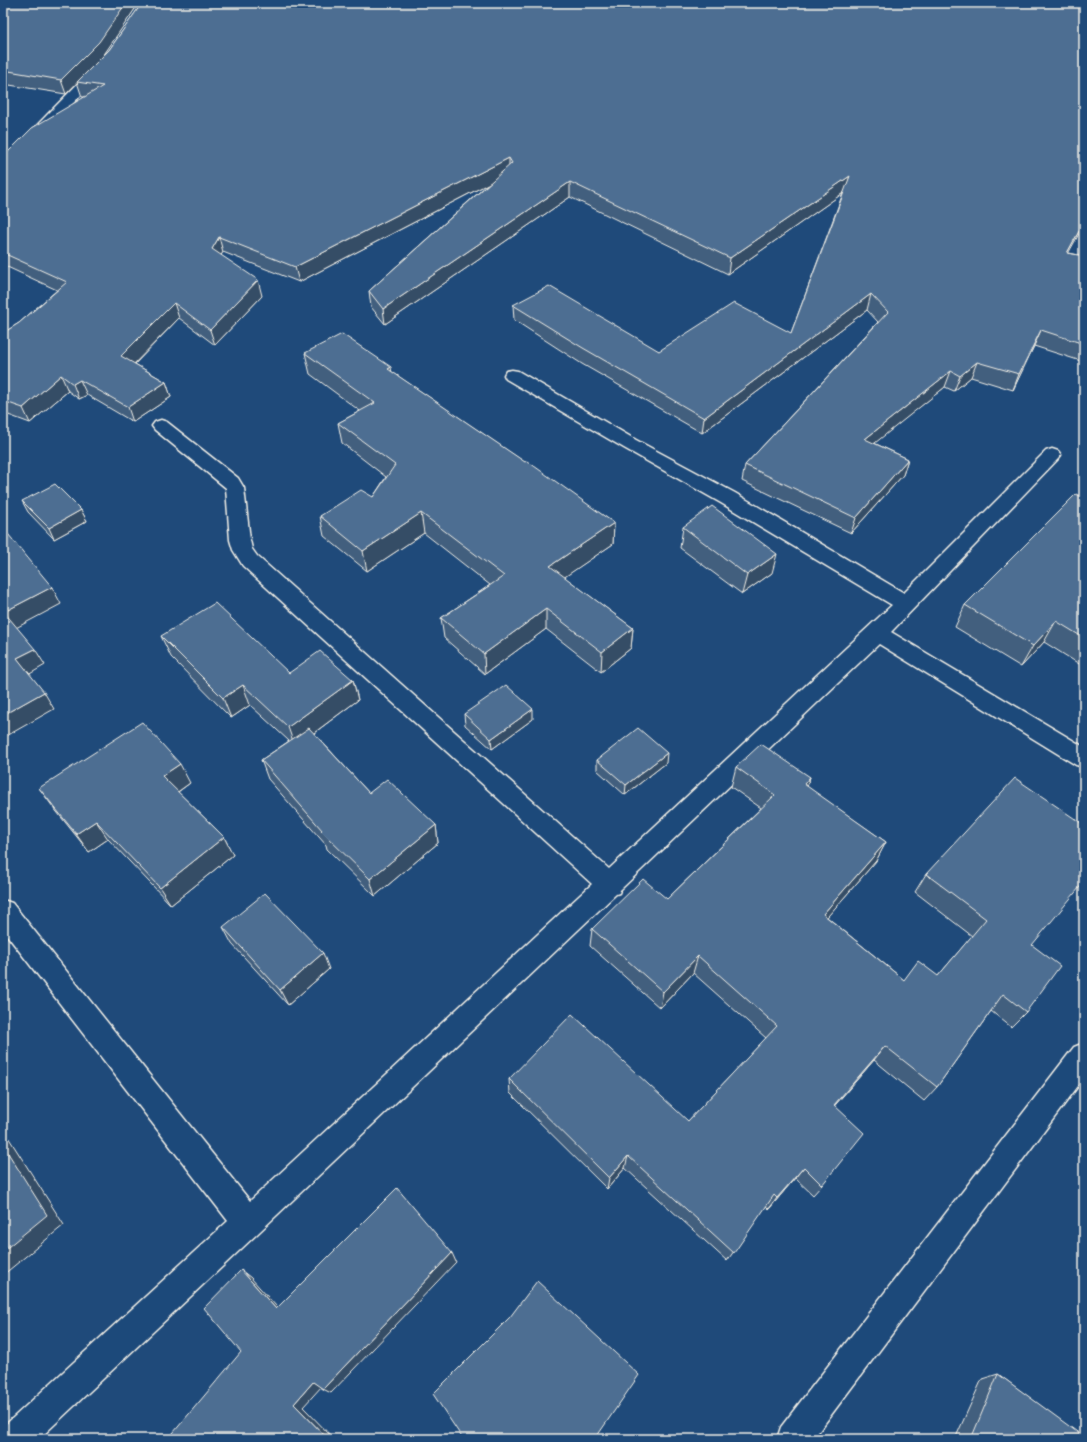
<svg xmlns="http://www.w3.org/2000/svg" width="1087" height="1442" font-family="Pangolin,sans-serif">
  <rect width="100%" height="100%" fill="#1f4a7a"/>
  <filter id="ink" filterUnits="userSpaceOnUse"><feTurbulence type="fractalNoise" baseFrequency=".025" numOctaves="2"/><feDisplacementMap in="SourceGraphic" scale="8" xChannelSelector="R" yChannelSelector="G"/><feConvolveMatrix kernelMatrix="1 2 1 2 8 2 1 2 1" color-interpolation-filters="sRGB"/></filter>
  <g filter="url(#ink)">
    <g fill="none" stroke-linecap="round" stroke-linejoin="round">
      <defs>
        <g id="minor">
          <polygon points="512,370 518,371 636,440 735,493 904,593 1046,451 1052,449 1058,451 1061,455 1058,459 891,632 1084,747 1084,767 1076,765 879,644 620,890 619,893 616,894 258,1233 39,1439 3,1439 3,1427 228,1221 3,930 3,900 12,903 250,1201 592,884 243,566 233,550 230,540 226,488 155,430 152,426 155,422 161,420 167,422 238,478 244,488 250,540 252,549 257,556 609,869 892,605 721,503 624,448 506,379 504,375 506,371"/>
          <polygon points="1084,1043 1084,1078 813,1439 777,1439 781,1427 1074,1047"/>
        </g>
        <polygon id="tertiary" points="100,64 104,65 106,68 104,71 8,171 3,172 3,160 96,65"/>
      </defs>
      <use href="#minor" stroke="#f4f1e8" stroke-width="3"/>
      <use href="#tertiary" stroke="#f4f1e8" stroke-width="3"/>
      <use href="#minor" fill="#1f4a7a" fill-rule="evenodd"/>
      <use href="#tertiary" fill="#1f4a7a" fill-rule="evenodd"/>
    </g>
    <g fill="#425f7e" stroke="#f4f1e8">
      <polygon points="3,3 139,3 103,55 109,50 142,3 1069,253 1084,256 1084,362 1034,346 1013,390 971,377 954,391 945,387 874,443 908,459 903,475 851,533 742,481 745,465 878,322 867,310 702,433 582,364 514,320 513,305 659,351 791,333 843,193 728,274 570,197 385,324 371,307 369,291 488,184 299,282 223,252 221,255 262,296 215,345 179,318 135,364 166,382 171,397 133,422 87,395 79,399 68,391 30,423 3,413 3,333 19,323 57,290 3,265 3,157 85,97 82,97 77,82 66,94 3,84"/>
      <polygon points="305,353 392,372 614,523 613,544 564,577 633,628 631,648 601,672 546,629 485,674 444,638 441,618 490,585 424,533 367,571 324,536 320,516 373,497 386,477 342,443 338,423 360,411 310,374"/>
      <polygon points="1084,498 1084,667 1044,642 1021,667 955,627 965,605"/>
      <polygon points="22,501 81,510 87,521 54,539 28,512"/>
      <polygon points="683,527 772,573 742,594 680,548"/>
      <polygon points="161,636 289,673 353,680 358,700 314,733 369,793 436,825 438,843 375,896 327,849 326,845 268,779 261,760 289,741 250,705 231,718 171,657"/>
      <polygon points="464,714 533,719 492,749 465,725"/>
      <polygon points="597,760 666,763 625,795 597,770"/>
      <polygon points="736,767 810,777 807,787 886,842 876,861 827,917 904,980 938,976 972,936 915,892 926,874 1032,945 1026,1012 1011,1027 991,1011 937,1087 924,1101 874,1060 834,1106 822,1185 813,1195 795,1178 769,1209 766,1206 727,1261 625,1168 607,1189 510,1093 509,1079 688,1121 766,1038 693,973 660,1008 590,946 592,929 667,899 761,808 731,787"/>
      <polygon points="190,783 178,792 224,837 233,855 171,905 108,839 89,852 53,807 39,788"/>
      <polygon points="223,927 329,969 288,1005 232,944"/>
      <polygon points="998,1374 1084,1439 955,1439 982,1379"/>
    </g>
    <g fill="#364d66" stroke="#f4f1e8">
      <polygon points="126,3 139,3 103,56 66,94 61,80"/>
      <polygon points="509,158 509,173 299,282 295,267"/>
      <polygon points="850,176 846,191 728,274 730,258"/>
      <polygon points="570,182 570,197 385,324 383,309"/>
      <polygon points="1084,222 1084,225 1060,268 1067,253"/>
      <polygon points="219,237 223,252 216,264 212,249"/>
      <polygon points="258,280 262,296 215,345 210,330"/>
      <polygon points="871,294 867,310 702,433 704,418"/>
      <polygon points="174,303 179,318 127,371 121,356"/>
      <polygon points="1041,330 1034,346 1013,390 1019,374"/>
      <polygon points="977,362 971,377 954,391 960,376"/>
      <polygon points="391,367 394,388 388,369"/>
      <polygon points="951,371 945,387 860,455 865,439"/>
      <polygon points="61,375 68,391 30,423 23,408"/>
      <polygon points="80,380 87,395 79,399 73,384"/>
      <polygon points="166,382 171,397 133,422 128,407"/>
      <polygon points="908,459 903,475 851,533 856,518"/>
      <polygon points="81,510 87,521 54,539 49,528"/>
      <polygon points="421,513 424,533 367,571 363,551"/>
      <polygon points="614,523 613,544 550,587 550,566"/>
      <polygon points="777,554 772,573 742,594 747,575"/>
      <polygon points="52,587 61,604 14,629 4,612"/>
      <polygon points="546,609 546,629 485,674 484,654"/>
      <polygon points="1056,621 1044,642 1021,667 1033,646"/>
      <polygon points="633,628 631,648 601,672 602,652"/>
      <polygon points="35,649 45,665 28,675 17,658"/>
      <polygon points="353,680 358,700 295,747 288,727"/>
      <polygon points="243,685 250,705 231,718 223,698"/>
      <polygon points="44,692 54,709 3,738 3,715"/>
      <polygon points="533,709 533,719 492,749 491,739"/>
      <polygon points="667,753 666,763 625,795 626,785"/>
      <polygon points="180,764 190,783 172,796 162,776"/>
      <polygon points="810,777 803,796 804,784"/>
      <polygon points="96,821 108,839 89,852 76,834"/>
      <polygon points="436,825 438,843 375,896 370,879"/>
      <polygon points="224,837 233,855 171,905 160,888"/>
      <polygon points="886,842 876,861 815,931 823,914"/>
      <polygon points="323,953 329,969 288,1005 280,990"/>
      <polygon points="698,956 693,973 660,1008 663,992"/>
      <polygon points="885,1046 874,1060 824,1118 834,1105"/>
      <polygon points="3,1129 64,1225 3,1275"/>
      <polygon points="628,1156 625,1168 607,1189 609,1178"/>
      <polygon points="804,1167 795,1178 769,1209 777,1198"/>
      <polygon points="452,1253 456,1262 331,1393 323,1389"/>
      <polygon points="241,1270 251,1278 285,1316 276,1309"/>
      <polygon points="313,1382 322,1386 303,1407 334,1439 328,1439 294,1404"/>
    </g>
    <g fill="#4d6e92" stroke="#f4f1e8">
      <polygon points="3,3 126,3 99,42 61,80 3,70"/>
      <polygon points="142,3 1084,3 1084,222 1067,253 1084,256 1084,344 1041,330 1019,374 977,362 960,376 951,371 865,439 908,459 856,518 745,465 888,312 871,294 704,418 583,348 513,305 549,286 659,351 734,303 791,333 850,176 730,258 570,182 383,309 369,291 512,163 509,158 295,267 219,237 212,249 258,280 210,330 174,303 121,356 166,382 128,407 80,380 73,384 61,375 23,408 3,401 3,333 19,323 67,282 3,253 3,157 32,128 103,86 77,82 109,50"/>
      <polygon points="342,334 391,367 388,369 525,462 527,461 614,523 550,566 633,628 602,652 546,609 484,654 441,618 504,576 421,513 363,551 320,516 361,490 373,497 395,465 338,423 375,403 305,353"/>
      <polygon points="55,484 81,510 49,528 22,501"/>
      <polygon points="1076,494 1084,498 1084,638 1056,621 1033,646 965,605"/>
      <polygon points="712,506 777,554 747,575 683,527"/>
      <polygon points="3,528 52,587 4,612 35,649 17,658 44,692 3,715"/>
      <polygon points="215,603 289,673 320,651 353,680 288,727 243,685 223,698 161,636"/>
      <polygon points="506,685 533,709 491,739 464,714"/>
      <polygon points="142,722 180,764 162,776 224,837 160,888 96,821 76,834 39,788"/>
      <polygon points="309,728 369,793 387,779 436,825 370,879 321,831 322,830 261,760"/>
      <polygon points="638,728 667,753 626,785 597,760"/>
      <polygon points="761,744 810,777 804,784 886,842 823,914 904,980 918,961 938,976 986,919 926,874 1015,778 1084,825 1084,882 1032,945 1060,966 1026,1012 1003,994 937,1087 885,1046 834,1105 864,1133 822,1185 804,1167 777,1198 774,1195 734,1253 628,1156 609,1178 509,1079 572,1014 688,1121 777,1026 698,956 663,992 592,929 643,879 667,899 775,795 736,767"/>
      <polygon points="265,893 323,953 280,990 223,927"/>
      <polygon points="3,1145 47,1215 3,1251"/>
      <polygon points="397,1188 452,1253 323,1389 313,1382 294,1404 328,1439 168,1439 241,1352 204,1308 241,1270 276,1309"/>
      <polygon points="537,1281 639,1375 595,1439 463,1439 433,1394 510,1317"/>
      <polygon points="998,1374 1084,1437 1084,1439 971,1439"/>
    </g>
  </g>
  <rect width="1087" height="1442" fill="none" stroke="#1f4a7a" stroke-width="16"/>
  <rect x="8" y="8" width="1071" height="1426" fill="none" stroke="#f4f1e8" stroke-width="1.5" filter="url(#ink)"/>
</svg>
